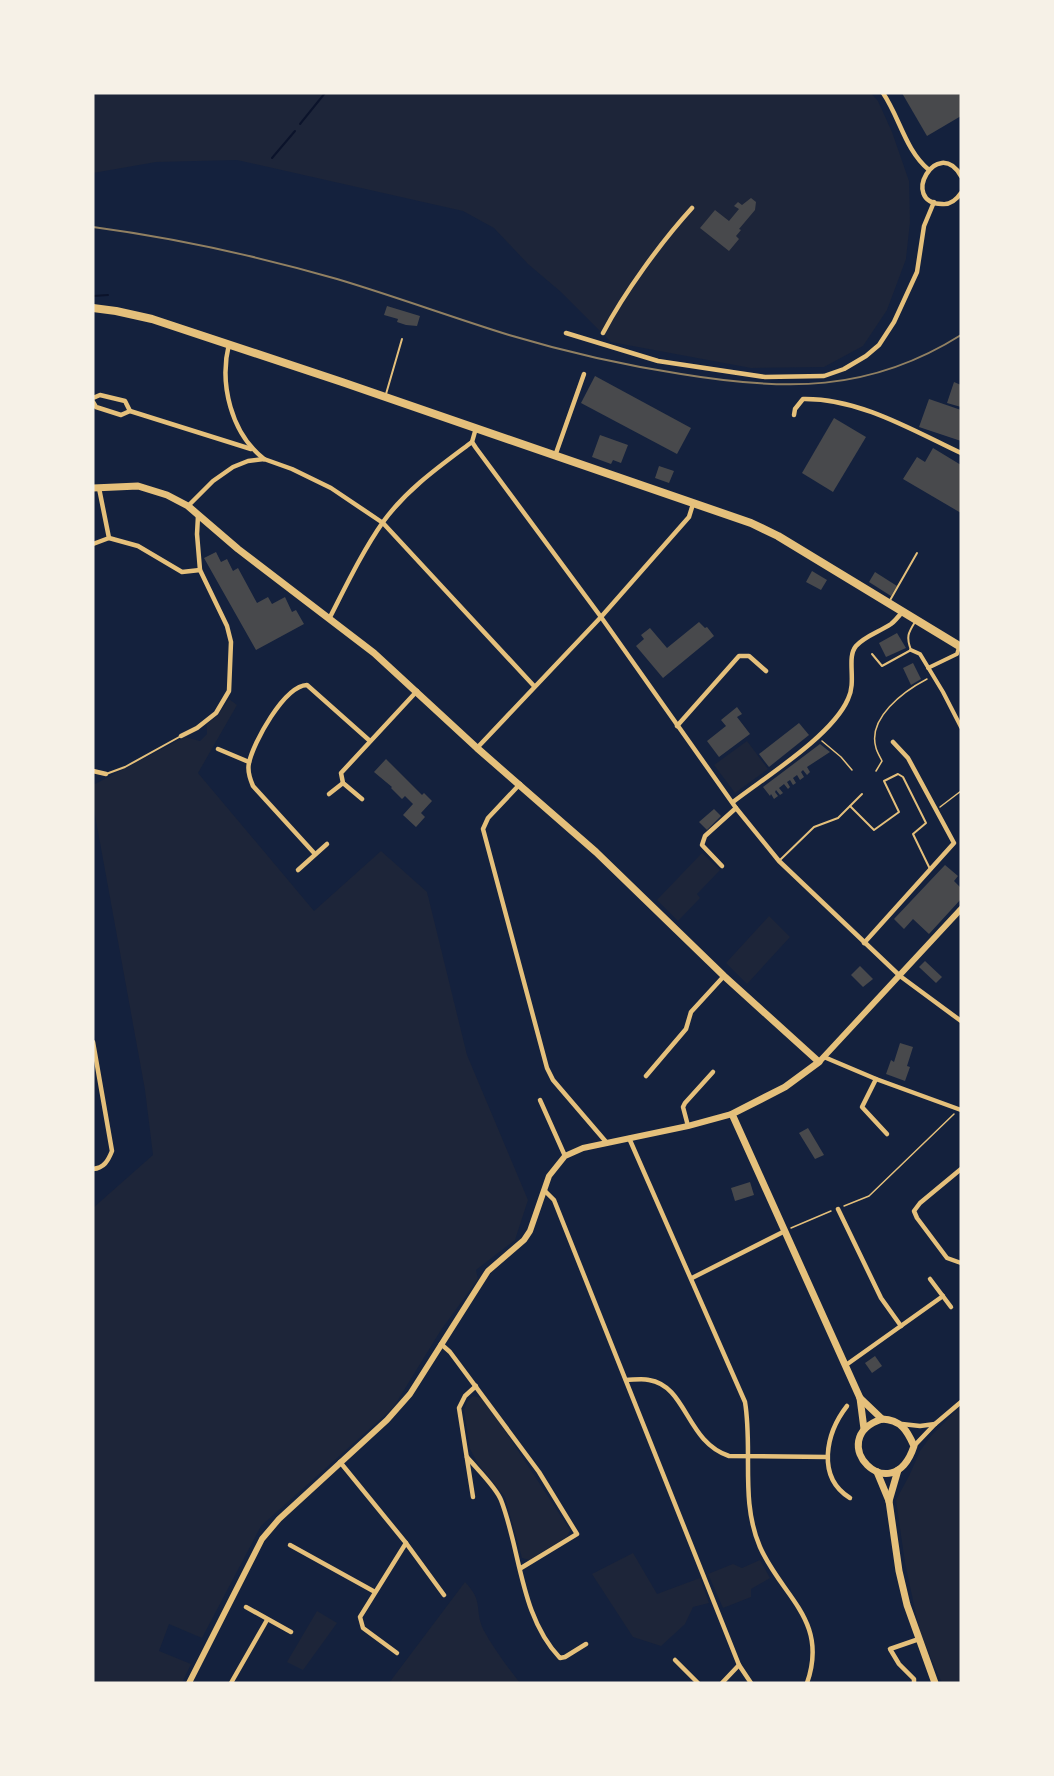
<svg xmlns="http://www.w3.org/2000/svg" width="1054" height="1776" font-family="Bitter,serif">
  <rect width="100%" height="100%" fill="#14213d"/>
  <g fill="#1d2539">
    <polygon points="93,93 871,93 878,101 892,132 909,181 910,222 906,259 887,310 863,346 824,367 751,368 611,342 561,292 528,264 494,228 463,211 237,160 156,162 93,173"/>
    <polygon points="229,699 237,705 198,773 314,911 381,851 427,892 467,1055 528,1200 515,1240 476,1270 478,1279 441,1330 393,1408 261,1526 202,1638 169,1624 159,1651 191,1664 182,1683 93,1683 93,1208 153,1155 145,1090 93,804 93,785 185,737 200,741 207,734 207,724 218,715"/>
    <polygon points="747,741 768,769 735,793 714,765"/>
    <polygon points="702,853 720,870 697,894 700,898 678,921 657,900"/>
    <polygon points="769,916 790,937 747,984 726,963"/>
    <polygon points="473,1396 482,1398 494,1414 570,1530 567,1537 530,1560 522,1558 505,1497 478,1464 470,1449 464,1410 467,1402"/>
    <polygon points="961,1406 961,1683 942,1683 920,1633 905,1563 896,1500 909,1476 920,1451 931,1436"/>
    <polygon points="633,1553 657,1594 700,1578 709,1603 693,1607 685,1624 661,1646 633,1637 592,1574"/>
    <polygon points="760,1560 770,1578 751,1589 751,1597 723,1608 708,1574 733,1564 742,1568"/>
    <path d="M465,1582C484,1602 474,1608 483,1629C493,1648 507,1666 520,1683H389Z"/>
    <polygon points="317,1611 337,1623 303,1670 287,1662"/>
  </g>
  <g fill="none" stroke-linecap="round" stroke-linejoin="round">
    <g stroke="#0b132b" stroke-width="2">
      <polyline points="300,124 325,93"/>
      <polyline points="272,158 295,131"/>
      <polyline points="93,296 108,295"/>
    </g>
  </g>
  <g fill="#48494c">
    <polygon points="902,93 961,93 961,116 927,136"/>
    <polygon points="751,198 756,202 755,210 739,229 741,230 736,236 739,239 729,251 700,228 715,210 729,221 739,209 734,206 738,202 742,205"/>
    <polygon points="387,306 420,316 417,326 406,325 397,322 398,319 384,315"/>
    <polygon points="595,376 691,428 677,454 581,403"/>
    <polygon points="954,382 961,385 961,407 947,403"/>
    <polygon points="929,399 961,410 961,441 919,427"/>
    <polygon points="834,418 866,437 833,492 802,473"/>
    <polygon points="600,435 628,445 621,463 613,460 611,464 592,457"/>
    <polygon points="933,448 961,465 961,513 903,479 917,457 925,462"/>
    <polygon points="659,466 674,471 669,483 655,478"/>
    <polygon points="216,552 221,562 227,559 233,571 238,568 257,603 268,597 272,604 285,597 292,612 296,610 304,624 256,650 204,558"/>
    <polygon points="812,571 827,580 821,590 806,582"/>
    <polygon points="875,572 897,586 891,596 869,582"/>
    <polygon points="699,622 705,628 707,627 714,636 663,678 636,646 644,639 641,635 650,628 667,648"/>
    <polygon points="897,633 906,648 886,657 879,643"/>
    <polygon points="913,663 921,679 911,685 903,668"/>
    <polygon points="737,707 742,714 737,717 750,734 719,757 707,741 726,726 721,720"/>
    <polygon points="799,723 809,735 769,767 759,754"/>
    <polygon points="820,744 830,752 807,767 810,772 807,775 803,770 801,772 804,777 800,780 797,775 793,778 796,783 793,785 790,780 787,782 790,787 788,789 784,784 779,788 783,793 780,795 776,790 775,792 778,796 774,799 771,794 770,796 763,787"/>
    <polygon points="386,759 422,795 424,793 432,801 421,813 425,817 416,827 403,815 413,804 405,796 402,799 391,788 392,787 374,772"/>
    <polygon points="714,809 721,816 707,830 699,822"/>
    <polygon points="945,865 958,876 954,881 961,888 961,899 929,934 913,919 904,929 894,919"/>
    <polygon points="925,961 942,977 936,983 919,967"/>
    <polygon points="860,966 873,979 863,987 851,975"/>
    <polygon points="900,1043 913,1047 907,1066 910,1067 905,1081 886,1074 891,1060 894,1062"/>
    <polygon points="808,1128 824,1155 815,1159 799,1133"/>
    <polygon points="750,1182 754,1195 735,1201 731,1188"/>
    <polygon points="875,1356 882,1366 872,1373 865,1363"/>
  </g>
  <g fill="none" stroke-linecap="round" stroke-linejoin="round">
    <g stroke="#e5c07b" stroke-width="1.5">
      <polyline points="822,741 841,757 852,770"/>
      <path d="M876,771L882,761C880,757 877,752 876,748C867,718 904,691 927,679"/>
      <polyline points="940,807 961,791"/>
      <polyline points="844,1206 869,1196 954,1114"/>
      <polyline points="791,1228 831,1211"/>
    </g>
    <g stroke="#e5c07b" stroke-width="2">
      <polyline points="386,394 402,339"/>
      <polyline points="889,602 917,553"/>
      <path d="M872,654L882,666L911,650C906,637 908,633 915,622"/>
      <polyline points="106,774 125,767 181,736"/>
      <polyline points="850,806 862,794"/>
      <polyline points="779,861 814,827 838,818 850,806 874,830 899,812 884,781 898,774 903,777 926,823 913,834 930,869"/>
    </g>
    <g stroke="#e5c07b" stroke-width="4">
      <polyline points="911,650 920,654 943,692 961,727"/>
      <polyline points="928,668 957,654 959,647"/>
    </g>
    <g stroke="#e5c07b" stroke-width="4.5">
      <path d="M883,93C900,118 905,150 929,170"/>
      <path d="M961,176C937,135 899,203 942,204C950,205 957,199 961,193"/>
      <polyline points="566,333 658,361 765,377 824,376 844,369 866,356 879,345 894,322 917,272 924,226 934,202"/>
      <path d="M603,333C624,293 661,242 692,208"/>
      <path d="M229,344C219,384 231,433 264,459"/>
      <polyline points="93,398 100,395 125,401 130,411"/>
      <polyline points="93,402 96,407 121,415 130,411 251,449"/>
      <path d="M794,415L795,409L803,399C859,398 912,430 961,453"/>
      <polyline points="476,428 472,442 476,448 601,617 736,808 779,861 900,976 961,1021"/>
      <polyline points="555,456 584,374"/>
      <polyline points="188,506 213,481 233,467 248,461 264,459 292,469 331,488 383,523 534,686"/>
      <polyline points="109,538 138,546 182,572 200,570"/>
      <polyline points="93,544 109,538 99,488"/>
      <path d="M329,619C346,586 362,552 383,522C407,489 440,466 472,442"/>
      <polyline points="677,726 739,656 749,656 766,671"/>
      <polyline points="181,736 197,728 216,713 229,691 231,642 227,626 200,570 197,534 198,516"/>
      <polyline points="477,748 601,617 689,517 693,504"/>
      <polyline points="218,749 249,762"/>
      <polyline points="93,771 106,774"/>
      <polyline points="520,784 488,818 483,829 547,1068 553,1080 607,1143"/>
      <polyline points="329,794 343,783"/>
      <polyline points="362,799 343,783 341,773 417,691"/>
      <path d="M733,802C765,777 832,736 848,699C857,681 846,658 856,646C865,636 879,632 891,624C895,621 899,616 903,611"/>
      <path d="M315,854L253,786C250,779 247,771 249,763C253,743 284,686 307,685L370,741"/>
      <polyline points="722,866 702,845 705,836 736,808"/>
      <polyline points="298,870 327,844"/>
      <polyline points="864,943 954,843 908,758 893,742"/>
      <path d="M93,1042L112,1151C108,1161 104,1168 93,1169"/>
      <polyline points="824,1057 876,1079 961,1110"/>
      <polyline points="646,1076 686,1029 691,1012 724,976"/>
      <polyline points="876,1079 862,1107 887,1134"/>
      <polyline points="540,1100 565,1156"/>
      <polyline points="688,1126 683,1107 685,1103 713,1072"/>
      <path d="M629,1138L745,1402C753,1450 740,1501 760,1547C782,1597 829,1620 807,1683"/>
      <polyline points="961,1169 920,1203 914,1211 917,1218 947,1258 961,1263"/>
      <polyline points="545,1191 554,1200 739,1665 751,1683"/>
      <polyline points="838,1209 881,1298 901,1326"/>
      <polyline points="692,1278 785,1231"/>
      <polyline points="930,1279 951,1307"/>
      <polyline points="441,1344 450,1352 539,1472 577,1534 521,1568"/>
      <polyline points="846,1365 943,1296"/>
      <path d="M626,1380C633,1380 642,1378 649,1380C687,1386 686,1442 729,1456L827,1457"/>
      <path d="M847,1406C826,1433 816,1477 850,1498"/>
      <polyline points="902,1424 920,1426 935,1424"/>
      <polyline points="914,1446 935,1424 961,1402"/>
      <path d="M467,1457C477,1469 496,1487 501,1500C521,1552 520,1616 560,1658L565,1657L586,1644"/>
      <polyline points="340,1462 406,1543 444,1595"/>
      <polyline points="473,1497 459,1408 465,1396 476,1386"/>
      <polyline points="290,1545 375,1592"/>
      <polyline points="246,1607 291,1632"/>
      <polyline points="397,1653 363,1628 360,1617 406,1543"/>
      <polyline points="675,1660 698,1683"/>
      <polyline points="231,1683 267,1620"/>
      <polyline points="722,1683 739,1665"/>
      <polyline points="914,1683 914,1679 899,1664 890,1649 919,1639"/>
    </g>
    <g stroke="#e5c07b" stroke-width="6">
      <polyline points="819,1062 961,909"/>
      <polyline points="189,1683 262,1539 279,1519 387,1420 410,1394 488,1271 524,1240 530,1231 549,1176 565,1156 583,1148 688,1126 732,1114"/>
    </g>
    <g stroke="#e5c07b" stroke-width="7">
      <polyline points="93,488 138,486 167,495 188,506 238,549 374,653 477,748 596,852 724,976 819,1062 785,1087 732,1114 860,1398 864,1429"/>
      <polyline points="860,1398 882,1419"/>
      <path d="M882,1419C901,1420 907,1430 914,1446C892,1513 822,1439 882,1419Z"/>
      <polyline points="877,1472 889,1501 899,1571 907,1605 935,1683"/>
      <polyline points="889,1501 898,1470"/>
    </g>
    <polyline stroke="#e5c07b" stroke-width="8" points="93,308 116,311 152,319 342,382 751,523 778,536 961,647"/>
    <path stroke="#918062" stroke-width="2" d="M93,227C175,238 257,256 337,279C394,296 451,317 509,335C566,352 623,365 681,374C784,391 869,393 961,335"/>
  </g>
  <rect width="1054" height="1776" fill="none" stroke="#f6f1e7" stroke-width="189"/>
</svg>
